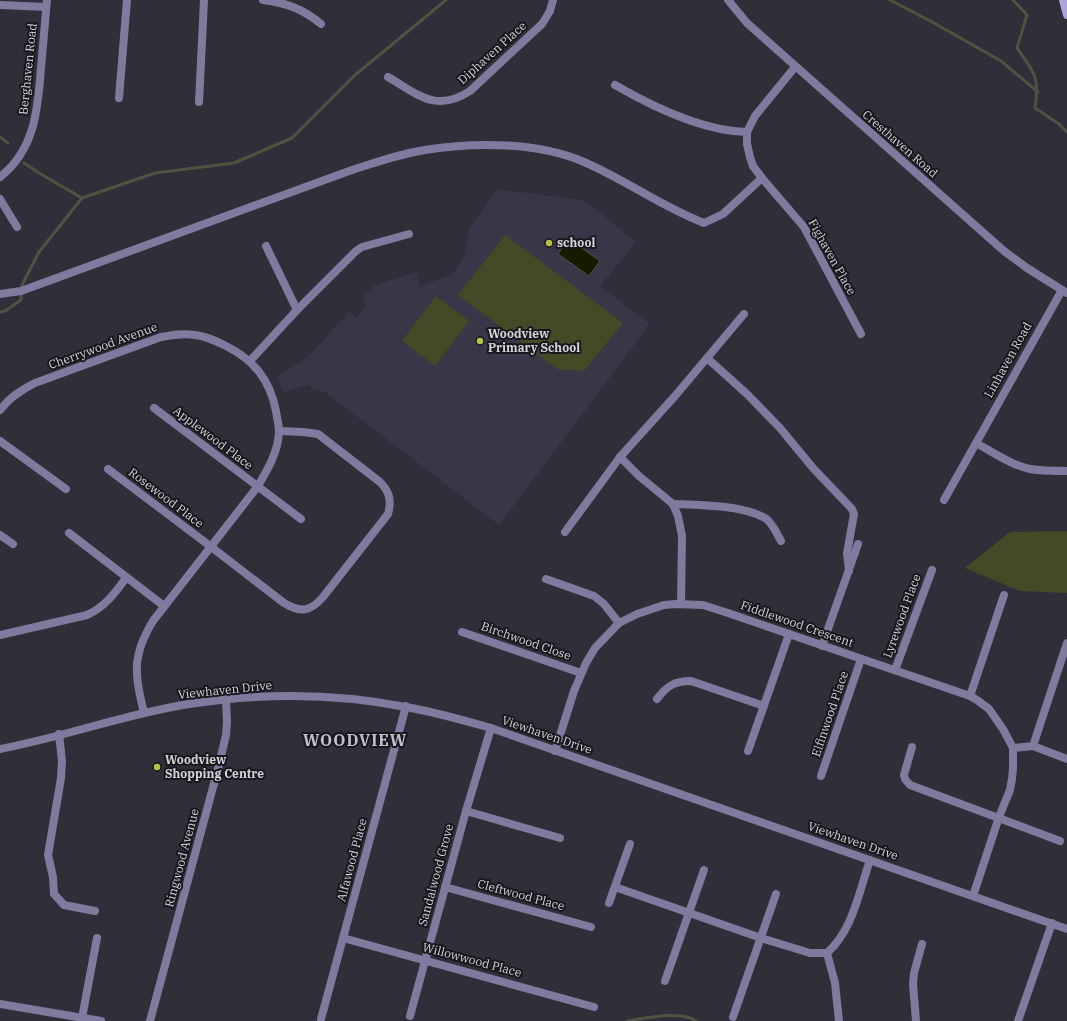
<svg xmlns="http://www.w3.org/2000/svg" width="1067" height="1021" font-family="'IBM Plex Serif',serif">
  <rect width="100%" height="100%" fill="#302e39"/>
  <polygon fill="#393647" points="497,189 584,200 636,242 600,286 650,324 499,525 325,392 312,388 309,384 283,393 277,376 307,358 349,312 356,318 367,306 362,299 375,285 417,272 420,286 453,274 465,254 470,227"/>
  <g fill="#464925">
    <polygon points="505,235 623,323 584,371 557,369 458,295"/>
    <polygon points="436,296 469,321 435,366 402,341"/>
    <polygon points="1067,531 1067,593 1020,591 965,568 1010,532"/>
  </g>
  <polygon fill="#181a00" stroke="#515242" points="570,236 573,239 572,241 600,261 589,276 558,254"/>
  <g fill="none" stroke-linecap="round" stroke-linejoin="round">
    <g stroke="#515242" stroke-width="3">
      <polyline points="890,0 934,23 1001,61 1038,92"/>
      <path d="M1013,0L1027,15L1017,48C1034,72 1040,77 1035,108L1059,124L1067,132"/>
      <polyline points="0,137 8,143"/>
      <polyline points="24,163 39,173 82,198 155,173 234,163 292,138 355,75 446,0"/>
      <polyline points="0,312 5,311 21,300 22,285 39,252 82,198"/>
      <path d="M628,1021C646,1018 681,1010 696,1021"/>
    </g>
    <g stroke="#817a9e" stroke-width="8">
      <path d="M263,0C287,3 303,9 321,24"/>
      <polyline points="728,0 747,23 1004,251 1027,268 1067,293"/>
      <polyline points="0,5 46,7"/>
      <polyline points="795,67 755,116 747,132 747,144 750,157 753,166 762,178 804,227 861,334"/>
      <path d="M388,77C419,95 436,113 470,91L542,24L550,11L553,0"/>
      <path d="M615,85C653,107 702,131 747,132"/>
      <polyline points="119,98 127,0"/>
      <polyline points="199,102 204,0"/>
      <path d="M0,177C35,150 38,108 41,68C43,45 45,23 47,0"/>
      <polyline points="0,199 17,227"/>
      <polyline points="266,246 297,310"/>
      <path d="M0,294L21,291L352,170C376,162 400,154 425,150C476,142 537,142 584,162C626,180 662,207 704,223L723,214L762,178"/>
      <polyline points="707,358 748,395 780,428 813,468 852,509 854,514 847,553 849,571"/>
      <polyline points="250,361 297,310 356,251 362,247 409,234"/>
      <polyline points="154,408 301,519"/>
      <path d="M0,410C10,397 21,390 35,383L161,337C172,335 183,333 195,335C206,336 216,341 226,346C254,360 270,380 276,411C277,418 279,425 279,432C278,452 268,469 258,486L153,621C131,657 135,675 144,713"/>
      <polyline points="0,441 66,489"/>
      <path d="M976,443C993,452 1011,465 1030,469C1042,471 1054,471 1067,471"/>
      <polyline points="620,457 639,476 673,504 678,516 682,536 681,604"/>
      <path d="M108,469L210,546L284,603C301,613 310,612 323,597L388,514C392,500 389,491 380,482L318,434L303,432L279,431"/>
      <polyline points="944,500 1062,290"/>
      <path d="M673,504C699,505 742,505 765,518C772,522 777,534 781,541"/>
      <polyline points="565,532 620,457 675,396 744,314"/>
      <polyline points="69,533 164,606"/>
      <polyline points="0,535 13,544"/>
      <polyline points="546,579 594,596 604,604 619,623"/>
      <polyline points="462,632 581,673"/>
      <path d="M0,635L87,615C105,607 115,593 126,578"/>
      <polyline points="822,646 858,544"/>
      <polyline points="895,670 932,570"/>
      <polyline points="970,696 1004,595"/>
      <path d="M657,699C667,686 674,681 691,681L764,706"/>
      <polyline points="59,734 62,761 61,778 48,855 53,877 54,894 64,905 95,911"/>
      <polyline points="1033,746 1067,759"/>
      <polyline points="912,747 904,775 905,779 910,785 1060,841"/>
      <polyline points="1013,748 1033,746 1067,643"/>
      <polyline points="555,751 574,691 586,663 595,648 619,623 637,614 664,605 676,604 703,605 725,612 970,696 977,700 989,709 1003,729 1013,748 1013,768 1012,779 1010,790 999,817 973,896"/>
      <polyline points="748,751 789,634"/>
      <polyline points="821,776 861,659"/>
      <polyline points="466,811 560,838"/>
      <polyline points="445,887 591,927"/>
      <path d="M615,887L761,938L810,953H827C853,930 859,892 870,860"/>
      <polyline points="609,903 630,844"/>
      <polyline points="343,938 594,1007"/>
      <polyline points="827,953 835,983 839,1021"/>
      <polyline points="665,981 704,870"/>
      <polyline points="0,1004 101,1021"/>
      <polyline points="410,1016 466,811 491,728"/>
      <polyline points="733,1017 776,894"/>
      <polyline points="82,1018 97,938"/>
      <polyline points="321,1019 406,706"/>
      <polyline points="150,1021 219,765 226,735 227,722 226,700"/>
      <polyline points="916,1021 913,984 914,973 922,944"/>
      <polyline points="1018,1021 1052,923"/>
    </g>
    <path stroke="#817a9e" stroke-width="8" d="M0,749C64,737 125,714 189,704C260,693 335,693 406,707C435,712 463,720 491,728L1067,929"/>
    <polyline stroke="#afa4dc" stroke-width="8" points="1063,0 1067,15"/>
  </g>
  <g fill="#b8c147" stroke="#18171c" stroke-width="1.5">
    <circle cx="549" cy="243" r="4"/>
    <circle cx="480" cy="341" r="4"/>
    <circle cx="157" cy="767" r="4"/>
  </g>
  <g text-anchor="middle" stroke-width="4" stroke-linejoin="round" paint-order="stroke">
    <g font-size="12" fill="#d5d4db" stroke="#18171c">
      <text transform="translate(492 53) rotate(-42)" y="4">Diphaven Place</text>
      <text transform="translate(28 69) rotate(-84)" y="4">Berghaven Road</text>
      <text transform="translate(900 144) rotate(41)" y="4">Cresthaven Road</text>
      <text transform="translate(832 257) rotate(61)" y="4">Fighaven Place</text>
      <text transform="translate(103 346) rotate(-20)" y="4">Cherrywood Avenue</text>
      <text transform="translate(1008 360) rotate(-61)" y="4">Linhaven Road</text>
      <text transform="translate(213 438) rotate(37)" y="4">Applewood Place</text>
      <text transform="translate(166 498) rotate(37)" y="4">Rosewood Place</text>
      <text transform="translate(902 616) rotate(-70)" y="4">Lyrewood Place</text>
      <text transform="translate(797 624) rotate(19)" y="4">Fiddlewood Crescent</text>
      <text transform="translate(526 641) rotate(19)" y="4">Birchwood Close</text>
      <text transform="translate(225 690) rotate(-6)" y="4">Viewhaven Drive</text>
      <text transform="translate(830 714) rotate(-71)" y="4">Elfinwood Place</text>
      <text transform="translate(547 735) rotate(19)" y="4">Viewhaven Drive</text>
      <text transform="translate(853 841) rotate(19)" y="4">Viewhaven Drive</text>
      <text transform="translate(182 858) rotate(-75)" y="4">Ringwood Avenue</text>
      <text transform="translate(352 860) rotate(-75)" y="4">Alfawood Place</text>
      <text transform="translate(436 875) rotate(-75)" y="4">Sandalwood Grove</text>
      <text transform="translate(521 895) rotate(15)" y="4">Cleftwood Place</text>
      <text transform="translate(472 960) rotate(15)" y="4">Willowwood Place</text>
    </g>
    <g font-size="12" font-weight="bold" fill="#d5d4db" stroke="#18171c" text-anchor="start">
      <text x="557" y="247">school</text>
      <text x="488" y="338">Woodview<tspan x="488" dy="14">Primary School</tspan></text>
      <text x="165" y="764">Woodview<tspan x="165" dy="14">Shopping Centre</tspan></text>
    </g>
    <g font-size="16" font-weight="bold" letter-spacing="1" fill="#c1bfcd" stroke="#18171c">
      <text x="355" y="746">WOODVIEW</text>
    </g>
  </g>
</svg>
